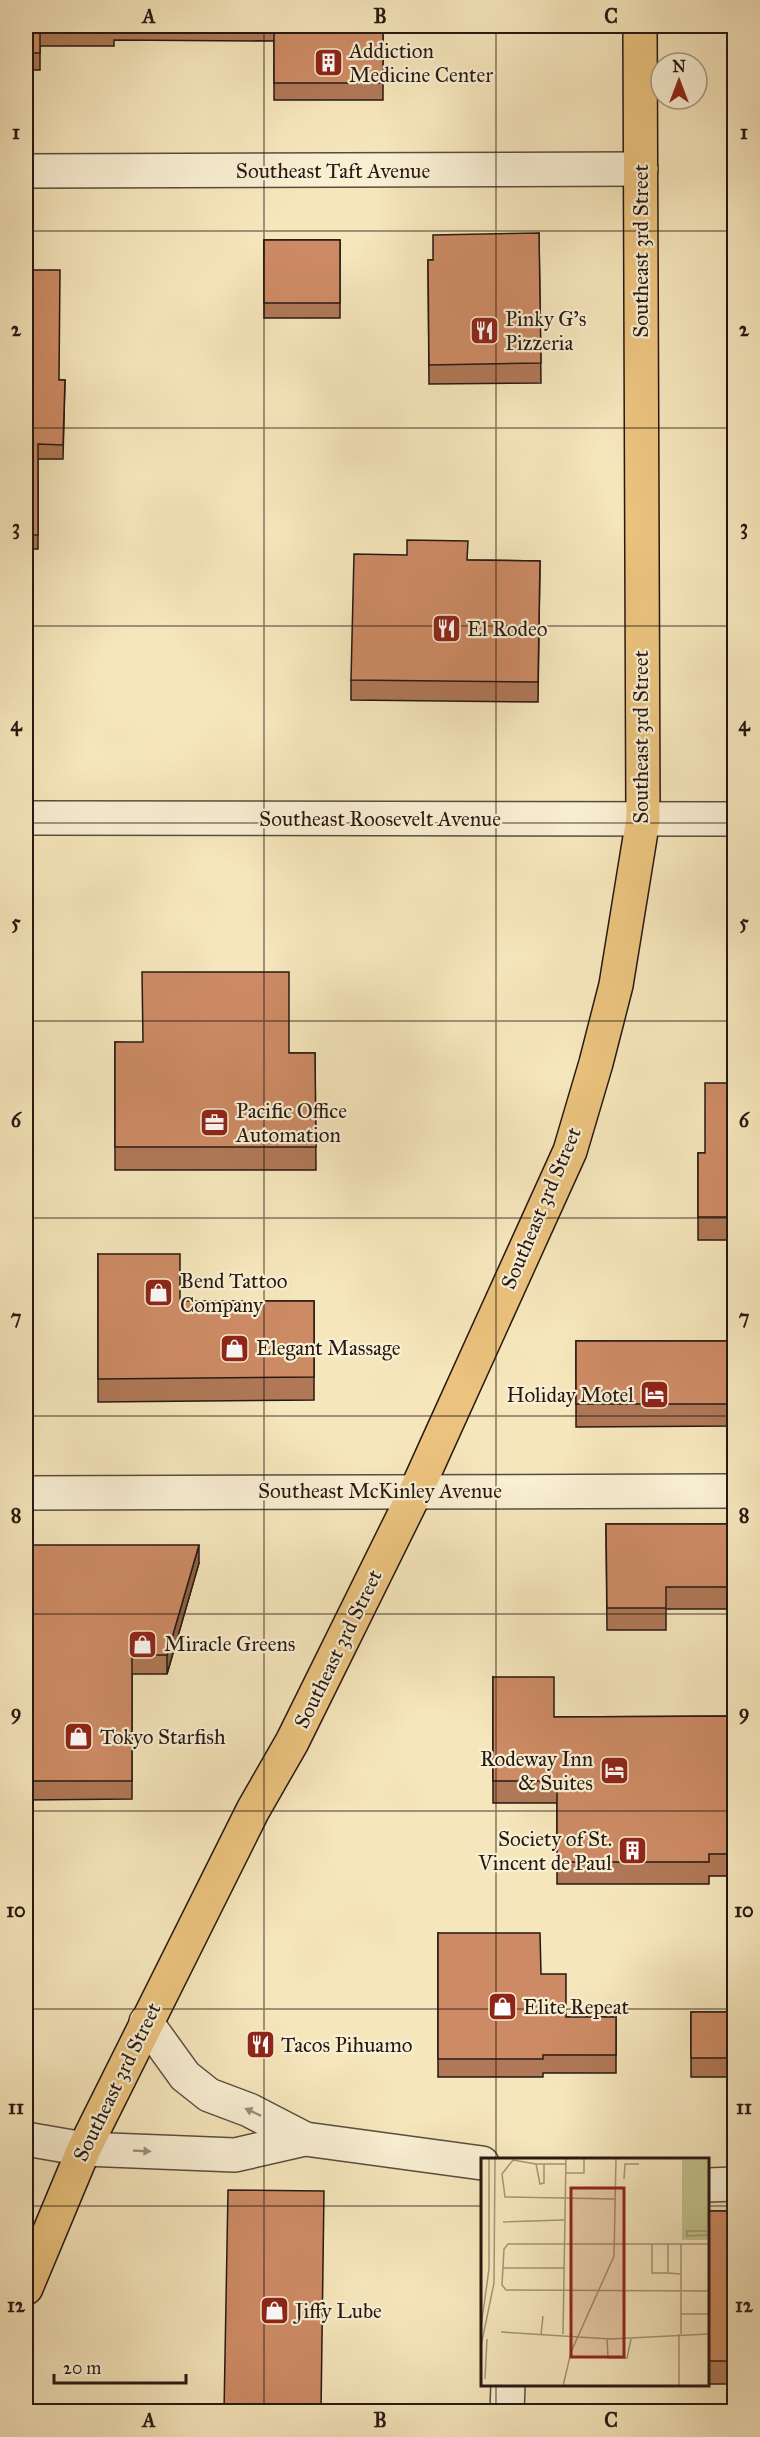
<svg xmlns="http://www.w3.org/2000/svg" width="760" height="2437" font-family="'IM FELL Great Primer',serif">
  <rect width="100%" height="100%" fill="#f6e6bc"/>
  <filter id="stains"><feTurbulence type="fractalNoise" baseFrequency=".00333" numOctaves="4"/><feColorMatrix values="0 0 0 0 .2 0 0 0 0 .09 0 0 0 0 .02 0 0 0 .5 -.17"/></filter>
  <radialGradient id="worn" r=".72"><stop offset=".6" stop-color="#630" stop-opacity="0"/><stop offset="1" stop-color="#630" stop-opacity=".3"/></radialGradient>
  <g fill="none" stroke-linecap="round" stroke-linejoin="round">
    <defs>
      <g id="street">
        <polyline points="26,171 641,169"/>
        <polyline points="26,818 734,819"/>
        <polyline points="26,1493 734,1491"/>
        <polyline points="146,2022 185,2076 209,2095 249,2110 305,2139 482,2163"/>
        <polyline points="26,2139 84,2149 235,2155 305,2139"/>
        <polyline points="708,2185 734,2184"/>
        <polyline points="507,2412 508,2384"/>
      </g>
      <polyline id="primary" points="26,2288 84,2149 253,1810 292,1742 416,1491 570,1151 596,1063 616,985 643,819 640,26"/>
    </defs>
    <use href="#street" stroke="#5a4c3d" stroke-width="36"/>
    <use href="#primary" stroke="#261813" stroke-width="36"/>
    <use href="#street" stroke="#f9efd3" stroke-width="33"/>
    <use href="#primary" stroke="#ebc37e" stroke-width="33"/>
  </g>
  <g fill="#b07857" stroke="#261813" stroke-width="1.5">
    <polygon points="26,26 383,26 383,100 274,100 274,41 114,40 114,46 40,46 40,70 26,70"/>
    <polygon points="539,233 541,383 429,384 428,260 433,260"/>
    <rect x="264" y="240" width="76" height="78"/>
    <polygon points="26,270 59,380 65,380 63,459 38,459 38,549 26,549"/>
    <polygon points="468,560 540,561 538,702 351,700 351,680"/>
    <polygon points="115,1042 289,1053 315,1053 316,1170 115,1170"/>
    <polygon points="735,1083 735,1240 698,1240 698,1153 705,1153"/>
    <polygon points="98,1254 180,1301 314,1301 314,1400 98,1402"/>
    <polygon points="576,1341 735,1341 735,1426 576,1427"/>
    <polygon points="606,1524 735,1524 735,1609 666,1609 666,1630 607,1630"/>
    <polygon points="26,1545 199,1563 167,1674 132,1674 132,1799 26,1800"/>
    <polygon points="493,1677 554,1717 735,1716 735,1876 709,1876 709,1884 557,1884 557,1803 493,1803"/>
    <polygon points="438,1933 541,1974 566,2017 616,2017 616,2073 543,2073 543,2077 438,2077"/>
    <rect x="691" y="2012" width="44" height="65"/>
    <rect x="708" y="2211" width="27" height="173"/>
  </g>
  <polygon fill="#906147" stroke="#261813" stroke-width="1.5" points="199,1545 199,1563 167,1674 167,1655"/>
  <g fill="#cd8b65" stroke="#261813" stroke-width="1.5">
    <polygon points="26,26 114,26 114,29 40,29 40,53 26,53"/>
    <rect x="274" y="26" width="109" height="57"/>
    <polygon points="539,233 541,363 429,365 428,260 433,260 433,235"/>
    <rect x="264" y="240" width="76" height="63"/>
    <polygon points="26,270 60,270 59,380 65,380 63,445 38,444 38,535 26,535"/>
    <polygon points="407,540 468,541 467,560 540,561 538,682 351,680 354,554 407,555"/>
    <polygon points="142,972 289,972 289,1053 315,1053 316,1147 115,1147 115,1042 143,1042"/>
    <polygon points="705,1083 735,1083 735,1217 698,1217 698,1153 705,1153"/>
    <polygon points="98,1254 180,1254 180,1301 314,1301 314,1377 98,1379"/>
    <rect x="576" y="1341" width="159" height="63"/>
    <polygon points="606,1524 735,1524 735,1587 666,1587 666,1608 607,1608"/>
    <polygon points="26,1545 199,1545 167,1655 132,1655 132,1781 26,1781"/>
    <polygon points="493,1677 554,1677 554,1717 735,1716 735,1854 709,1854 709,1862 557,1862 557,1781 493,1781"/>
    <polygon points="438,1933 540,1933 541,1974 566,1974 566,2017 616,2017 616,2055 543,2055 543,2059 438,2059"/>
    <rect x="691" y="2012" width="44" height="46"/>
    <polygon points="228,2190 324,2191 321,2412 224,2412"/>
    <rect x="708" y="2211" width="27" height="150"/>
  </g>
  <defs><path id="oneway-solid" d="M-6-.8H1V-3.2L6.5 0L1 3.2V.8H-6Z" transform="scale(1.5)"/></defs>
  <g fill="#9a8e7d">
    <use href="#oneway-solid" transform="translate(253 2112) rotate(-155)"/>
    <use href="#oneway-solid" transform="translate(142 2151) rotate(3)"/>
  </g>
  <path fill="none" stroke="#261813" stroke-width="1.5" stroke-opacity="0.55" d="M264,26V2412M496,26V2160M26,231H734M26,428H734M26,626H734M26,823H734M26,1021H734M26,1218H734M26,1416H734M26,1614H734M26,1811H734M26,2009H734M26,2206H482M708,2206H734M496,2384V2412"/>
  <defs>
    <symbol id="building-square" viewBox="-11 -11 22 22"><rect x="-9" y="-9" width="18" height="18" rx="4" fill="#8f2418" stroke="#f9efd3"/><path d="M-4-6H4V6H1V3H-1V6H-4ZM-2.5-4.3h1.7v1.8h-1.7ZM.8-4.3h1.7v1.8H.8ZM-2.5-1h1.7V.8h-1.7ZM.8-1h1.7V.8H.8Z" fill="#fff"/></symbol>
    <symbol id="restaurant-square" viewBox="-11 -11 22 22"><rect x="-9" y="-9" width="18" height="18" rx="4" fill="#8f2418" stroke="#f9efd3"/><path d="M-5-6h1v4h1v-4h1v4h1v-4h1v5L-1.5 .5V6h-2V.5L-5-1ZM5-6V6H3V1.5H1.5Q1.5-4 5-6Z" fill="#fff"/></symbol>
    <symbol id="office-square" viewBox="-11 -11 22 22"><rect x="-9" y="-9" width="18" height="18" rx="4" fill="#8f2418" stroke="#f9efd3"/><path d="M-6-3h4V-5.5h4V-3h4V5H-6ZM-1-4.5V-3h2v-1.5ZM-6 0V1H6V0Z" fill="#fff"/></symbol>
    <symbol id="shop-square" viewBox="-11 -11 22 22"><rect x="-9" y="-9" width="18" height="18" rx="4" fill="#8f2418" stroke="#f9efd3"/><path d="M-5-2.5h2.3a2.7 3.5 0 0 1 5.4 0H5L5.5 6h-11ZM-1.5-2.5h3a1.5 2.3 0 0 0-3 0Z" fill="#fff"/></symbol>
    <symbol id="hotel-square" viewBox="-11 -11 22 22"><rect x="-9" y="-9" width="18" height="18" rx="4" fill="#8f2418" stroke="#f9efd3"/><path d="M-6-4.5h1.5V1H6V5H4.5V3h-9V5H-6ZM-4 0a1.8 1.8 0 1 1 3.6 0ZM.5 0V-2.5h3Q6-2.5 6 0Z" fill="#fff"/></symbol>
  </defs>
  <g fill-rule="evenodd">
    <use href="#building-square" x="312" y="46" width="33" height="33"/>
    <use href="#restaurant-square" x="468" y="314" width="33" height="33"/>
    <use href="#restaurant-square" x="430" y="612" width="33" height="33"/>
    <use href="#office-square" x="198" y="1106" width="33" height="33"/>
    <use href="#shop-square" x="142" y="1276" width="33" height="33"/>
    <use href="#shop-square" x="218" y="1332" width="33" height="33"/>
    <use href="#hotel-square" x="638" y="1378" width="33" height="33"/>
    <use href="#shop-square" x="126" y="1628" width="33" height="33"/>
    <use href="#shop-square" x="62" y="1720" width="33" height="33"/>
    <use href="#hotel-square" x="598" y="1754" width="33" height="33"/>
    <use href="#building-square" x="616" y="1834" width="33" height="33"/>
    <use href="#shop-square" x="486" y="1990" width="33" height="33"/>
    <use href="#restaurant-square" x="244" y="2028" width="33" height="33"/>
    <use href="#shop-square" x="258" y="2294" width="33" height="33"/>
  </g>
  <g text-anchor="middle" stroke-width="4.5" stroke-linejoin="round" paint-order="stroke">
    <g font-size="21" fill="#261813" stroke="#f9efd3" text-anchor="start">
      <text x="349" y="58">Addiction<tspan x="349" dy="24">Medicine Center</tspan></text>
      <text x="505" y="326">Pinky G's<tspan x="505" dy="24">Pizzeria</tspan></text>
      <text x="467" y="636">El Rodeo</text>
      <text x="236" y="1118">Pacific Office<tspan x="236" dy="24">Automation</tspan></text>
      <text x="180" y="1288">Bend Tattoo<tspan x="180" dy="24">Company</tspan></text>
      <text x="256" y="1355">Elegant Massage</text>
      <text x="634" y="1402" text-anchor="end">Holiday Motel</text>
      <text x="164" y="1651">Miracle Greens</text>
      <text x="100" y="1744">Tokyo Starfish</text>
      <text x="593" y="1766" text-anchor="end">Rodeway Inn<tspan x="593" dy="24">&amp; Suites</tspan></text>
      <text x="612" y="1846" text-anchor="end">Society of St.<tspan x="612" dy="24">Vincent de Paul</tspan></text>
      <text x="523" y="2014">Elite Repeat</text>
      <text x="281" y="2052">Tacos Pihuamo</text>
      <text x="295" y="2318">Jiffy Lube</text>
    </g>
    <g font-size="21" fill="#261813" stroke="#f9efd3">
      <text x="333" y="178">Southeast Taft Avenue</text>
      <text transform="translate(641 251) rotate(-90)" y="7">Southeast 3rd Street</text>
      <text transform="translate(641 737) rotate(-90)" y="7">Southeast 3rd Street</text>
      <text x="380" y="826">Southeast Roosevelt Avenue</text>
      <text transform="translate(541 1208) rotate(-67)" y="7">Southeast 3rd Street</text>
      <text x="380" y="1498">Southeast McKinley Avenue</text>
      <text transform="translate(338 1649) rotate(-64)" y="7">Southeast 3rd Street</text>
      <text transform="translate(117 2082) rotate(-64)" y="7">Southeast 3rd Street</text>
    </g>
  </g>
  <g transform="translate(481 2158)">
    <rect width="228" height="228" fill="#f6e6bc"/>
    <path d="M201,2H228V82H201Z" fill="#c2c38d"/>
    <path fill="none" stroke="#a39478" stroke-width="1.5" d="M55,6L32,2L21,16L24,39L134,41M63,6V25L59,26L55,6H85M84,15H103V0M143,21L144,6H158M22,64L83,62M226,73H206V78L228,77M171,86V115H187M187,86V115L200,116M200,86V176M228,86H27L23,91L21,127L25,132L228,133M22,110H83M200,156H228M0,169L8,111V0M20,174L129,181L228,176M82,176L85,0M198,176V228M60,177L62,158M126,180L127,200H146L150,181M0,188L13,125L14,0M4,221L6,181M82,228L90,194L133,98L135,0"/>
    <path fill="#8f2418" fill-opacity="0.15" stroke="#8f2418" stroke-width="3" d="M90,30H143V199H90Z"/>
    <rect width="228" height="228" fill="none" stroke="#261813" stroke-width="3"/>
  </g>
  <rect width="760" height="2437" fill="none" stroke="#f6e6bc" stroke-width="66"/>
  <g transform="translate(679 81)"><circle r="28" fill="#f9efd3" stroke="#a59986" stroke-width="1.5"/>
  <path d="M0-4.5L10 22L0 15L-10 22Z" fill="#8f2418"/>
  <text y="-9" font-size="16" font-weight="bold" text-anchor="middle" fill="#261813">N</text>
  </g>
  <path d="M54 2374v9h132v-9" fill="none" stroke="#261813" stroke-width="3"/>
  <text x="63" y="2374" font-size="18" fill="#261813" stroke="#f9efd3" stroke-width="4.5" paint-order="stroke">20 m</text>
  <rect x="33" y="33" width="694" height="2371" fill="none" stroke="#261813" stroke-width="2"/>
  <g font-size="20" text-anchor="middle" font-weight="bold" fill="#261813">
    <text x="149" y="23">A</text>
    <text x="380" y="23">B</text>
    <text x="611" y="23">C</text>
    <text x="16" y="139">1</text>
    <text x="744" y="139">1</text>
    <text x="16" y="336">2</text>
    <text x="744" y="336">2</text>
    <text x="16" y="534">3</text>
    <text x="744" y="534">3</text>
    <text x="16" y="731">4</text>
    <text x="744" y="731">4</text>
    <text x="16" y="929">5</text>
    <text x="744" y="929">5</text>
    <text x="16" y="1127">6</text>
    <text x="744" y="1127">6</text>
    <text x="16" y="1324">7</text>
    <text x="744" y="1324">7</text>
    <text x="16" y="1522">8</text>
    <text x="744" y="1522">8</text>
    <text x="16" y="1719">9</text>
    <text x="744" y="1719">9</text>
    <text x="16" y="1917">10</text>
    <text x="744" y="1917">10</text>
    <text x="16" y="2114">11</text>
    <text x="744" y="2114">11</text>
    <text x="16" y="2312">12</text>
    <text x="744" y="2312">12</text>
    <text x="149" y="2427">A</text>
    <text x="380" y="2427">B</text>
    <text x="611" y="2427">C</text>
  </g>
  <rect width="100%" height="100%" filter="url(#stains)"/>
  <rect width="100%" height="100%" fill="url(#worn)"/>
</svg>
